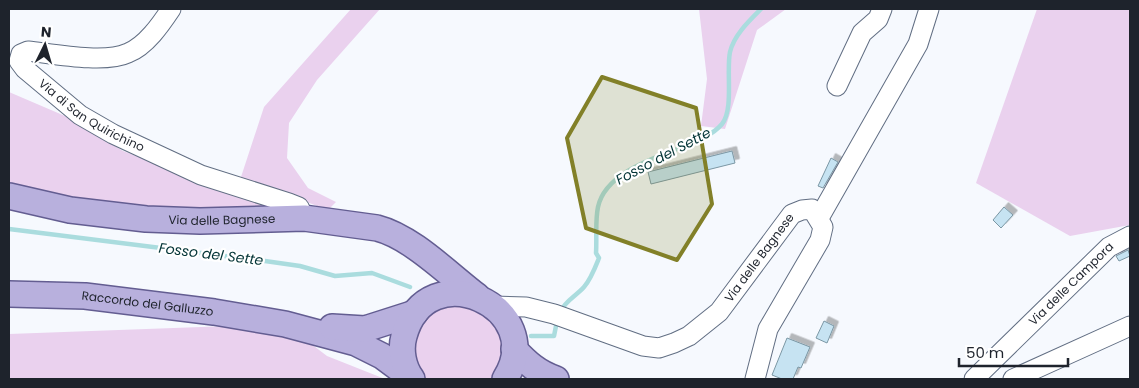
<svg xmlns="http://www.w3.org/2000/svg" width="1139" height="388" font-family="Poppins,sans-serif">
  <defs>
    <filter id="shadow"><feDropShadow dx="4.5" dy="-4.5" stdDeviation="0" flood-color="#0004"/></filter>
  </defs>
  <rect width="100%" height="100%" fill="#f6f9fe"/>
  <g fill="#ead1ee">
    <polygon points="351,9 380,9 317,80 289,123 287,158 308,188 336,202 328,210 304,201 273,214 108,205 9,188 9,92 72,119 123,151 229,190 241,177 264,107"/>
    <polygon points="699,9 786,9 757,30 725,129 701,126 707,79"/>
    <polygon points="1037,9 1130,9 1130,225 1070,236 976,183"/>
    <polygon points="464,302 494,319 505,351 493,379 424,379 413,358 415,331 431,311"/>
    <polygon points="285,324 327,356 385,379 9,379 9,334"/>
  </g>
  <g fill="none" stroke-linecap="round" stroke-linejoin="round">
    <g stroke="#aadcde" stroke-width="4.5">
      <polyline points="9,229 265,261 300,266 335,276 372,273 410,287"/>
      <path d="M561,311C565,301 576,296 584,287C591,279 595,268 599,258L596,253C597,238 595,221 598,207C605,173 654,158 682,147C695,142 713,135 722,124C734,109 726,71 730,52C734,35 749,21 761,9"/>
      <polyline points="531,336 554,336 557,321"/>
    </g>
  </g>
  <g fill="#c6e3f2" stroke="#7b97a4" filter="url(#shadow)">
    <polygon points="732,151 735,163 651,184 648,172"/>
    <polygon points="831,158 838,162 823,188 818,186"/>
    <polygon points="1004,207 1013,215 1001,228 993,220"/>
    <polygon points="1128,250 1130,256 1119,261 1116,256"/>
    <polygon points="824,321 834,326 827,343 816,338"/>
    <polygon points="787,338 810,347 801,368 798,367 793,379 782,379 772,375"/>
  </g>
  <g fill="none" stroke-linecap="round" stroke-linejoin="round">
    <defs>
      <g id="minor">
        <path id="s1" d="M171,9C161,24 146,46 128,53C105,64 54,54 28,51L21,54L19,61L25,69L80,115L113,134L201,175L289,203L299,207L304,218"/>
        <polyline points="837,86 862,33 878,19 882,9"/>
        <polyline points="819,218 918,44 929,9"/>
        <path id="s2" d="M494,306L526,307L554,314L643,346L659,348L674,343L689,336L719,312L792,214L802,210L812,209L823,227L820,240L768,329L755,379"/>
        <path id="s3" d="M974,379L1109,247L1130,236"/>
        <polyline points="1013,379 1130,326"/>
      </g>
      <g id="major">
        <path id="s4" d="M9,196L70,210L146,219L200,221L304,218L377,228C412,237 448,274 477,296"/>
        <path id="s5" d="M9,294L85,296L214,312L285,324L356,343L382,356L409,376"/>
        <polyline points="332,327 365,329 415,313"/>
        <path d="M514,349C527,363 538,373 556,379"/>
        <path d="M412,379C403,367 400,350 404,336C427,251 550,308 505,379"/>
      </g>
    </defs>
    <use href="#minor" stroke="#616e83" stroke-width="21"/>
    <use href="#major" stroke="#635d91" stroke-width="28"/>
    <use href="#minor" stroke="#fff" stroke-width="19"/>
    <use href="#major" stroke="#b8b0dd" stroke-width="25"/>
  </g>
  <path fill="#828028" fill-opacity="0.2" stroke="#828028" stroke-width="4" stroke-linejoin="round" d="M602,77L696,108L712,204L677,260L586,228L567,138Z"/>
  <g text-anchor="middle" stroke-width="4.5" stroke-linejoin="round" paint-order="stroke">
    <g font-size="12" fill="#1e232c" stroke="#fff">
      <text dy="4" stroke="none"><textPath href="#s1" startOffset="270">Via di San Quirichino</textPath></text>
      <text dy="4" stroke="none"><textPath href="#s4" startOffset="215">Via delle Bagnese</textPath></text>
      <text dy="4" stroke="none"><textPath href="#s2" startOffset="310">Via delle Bagnese</textPath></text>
      <text dy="4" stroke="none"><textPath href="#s3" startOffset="136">Via delle Campora</textPath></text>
      <text dy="4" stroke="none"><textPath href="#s5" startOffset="139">Raccordo del Galluzzo</textPath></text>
    </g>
    <g font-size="14" font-style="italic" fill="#033436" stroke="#fff">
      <text transform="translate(663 156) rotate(-28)" y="5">Fosso del Sette</text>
      <text transform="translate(211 254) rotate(7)" y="5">Fosso del Sette</text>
    </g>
  </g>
  <rect width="1139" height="388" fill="none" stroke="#1e232c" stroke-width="20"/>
  <g transform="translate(45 45) rotate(5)" stroke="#ffffff" stroke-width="4" paint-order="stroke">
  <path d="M0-4L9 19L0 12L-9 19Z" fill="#1e232c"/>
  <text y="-8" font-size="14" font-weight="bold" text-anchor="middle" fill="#1e232c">N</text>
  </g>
  <path d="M959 358v8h109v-8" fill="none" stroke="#1e232c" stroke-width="2.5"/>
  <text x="966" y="358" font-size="15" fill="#1e232c" stroke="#ffffff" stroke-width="4" paint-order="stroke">50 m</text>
</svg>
